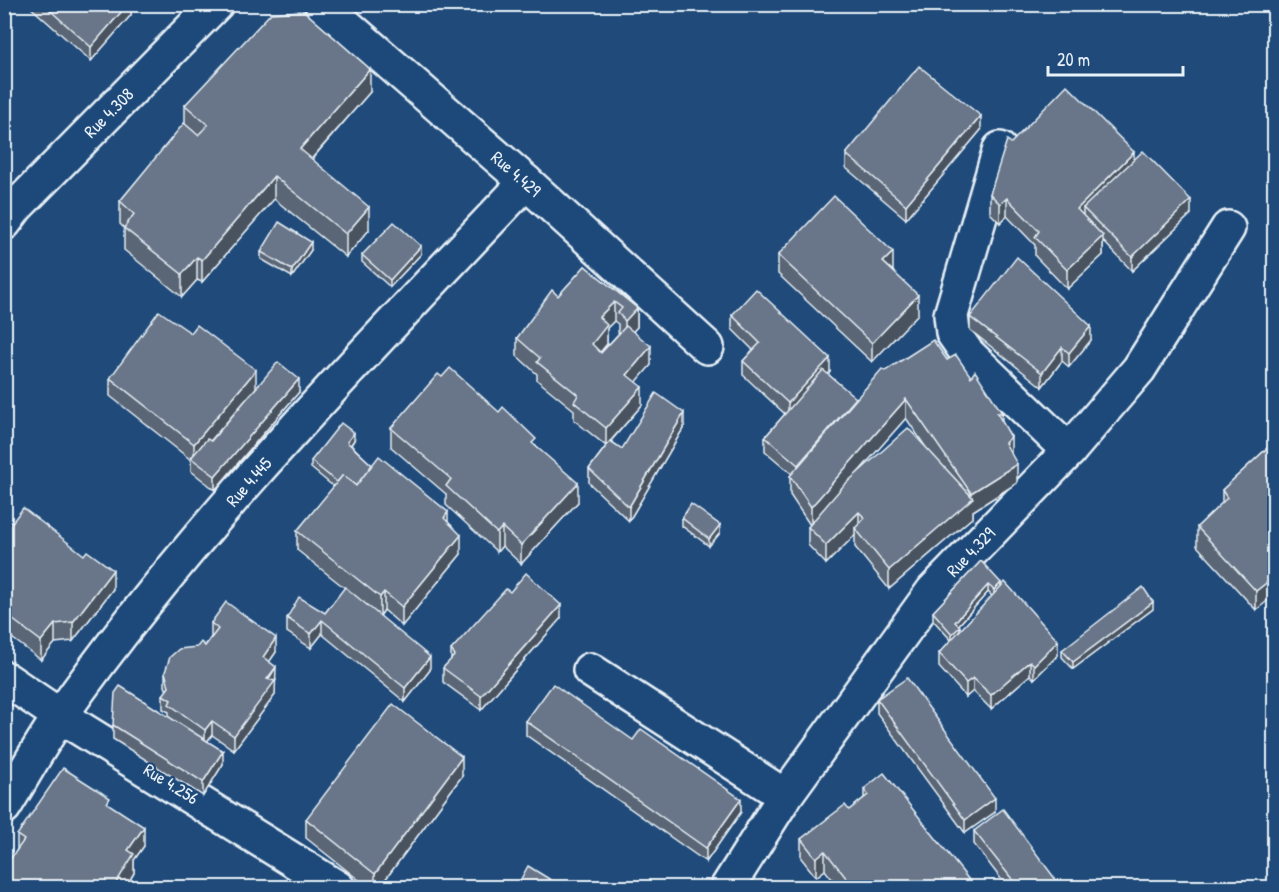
<svg xmlns="http://www.w3.org/2000/svg" width="1279" height="892" font-family="'Patrick Hand',sans-serif">
  <rect width="100%" height="100%" fill="#1f4a7a"/>
  <filter id="ink" filterUnits="userSpaceOnUse"><feTurbulence type="fractalNoise" baseFrequency=".0167" numOctaves="2"/><feDisplacementMap in="SourceGraphic" scale="12" xChannelSelector="R" yChannelSelector="G"/><feConvolveMatrix kernelMatrix="1 2 1 2 8 2 1 2 1" color-interpolation-filters="sRGB"/></filter>
  <g filter="url(#ink)">
    <g fill="none" stroke-linecap="round" stroke-linejoin="round">
      <defs>
        <g id="street">
          <polyline points="322,4 526,182 707,347"/>
          <polyline points="1000,149 951,315 953,333 967,353 1069,451"/>
          <polyline points="4,223 16,207 216,4"/>
          <polyline points="590,670 785,796"/>
          <path d="M4,807C23,777 40,744 61,715C197,522 365,353 526,182"/>
          <polyline points="727,888 785,796 933,591 1069,451 1139,369 1228,228"/>
        </g>
        <polyline id="secondary" points="4,678 60,716 338,888"/>
      </defs>
      <use href="#street" stroke="#e8f1f8" stroke-width="38"/>
      <use href="#secondary" stroke="#e8f1f8" stroke-width="38"/>
      <use href="#street" stroke="#1f4a7a" stroke-width="33"/>
      <use href="#secondary" stroke="#1f4a7a" stroke-width="33"/>
    </g>
    <g fill="#5a6575" stroke="#e8f1f8" stroke-width="1.5" fill-rule="evenodd">
      <polygon points="27,4 131,4 131,15 91,61"/>
      <polygon points="370,92 312,159 369,230 346,257 274,199 202,282 197,280 182,297 124,250 124,228 120,224 120,201 185,124 185,105"/>
      <polygon points="981,130 906,219 846,168 846,154"/>
      <polygon points="1011,143 1134,159 1191,214 1132,271 1103,241 1103,255 1067,289 1035,256 1035,245 1007,216 1000,223 990,213 990,194"/>
      <polygon points="311,250 292,277 261,259 261,252"/>
      <polygon points="421,254 390,287 362,262 362,255"/>
      <polygon points="778,255 893,271 918,314 872,362 778,274"/>
      <path d="M585,266L637,308V327L633,331L651,365L636,382L642,405L611,441L622,449L684,427L629,521L589,483V469L606,446L574,420V410L537,380V374L517,356V338L558,296ZM614,321L618,324V332L619,333L601,353L600,352L607,344V328Z"/>
      <path d="M732,315L830,372L828,374L856,400L885,371L947,360L971,377L1002,413V421L1011,454L1017,483L973,511V517L889,589L855,547V535L826,564L808,545V527L810,525L790,495V476L792,474L765,451V437L785,414L743,375V361L753,350L732,329ZM906,418L927,449L858,472Z"/>
      <polygon points="970,317 1091,340 1069,367 1062,361 1042,387 970,330"/>
      <polygon points="110,378 256,388 299,392 215,490 191,471 191,460 110,396"/>
      <polygon points="391,428 536,446 578,502 521,564 502,546 497,552 446,505 446,494 391,447"/>
      <polygon points="354,440 351,445 372,465 448,522 461,554 402,626 384,610 380,616 430,670 405,702 322,634 311,648 287,632 287,618 325,613 345,588 297,550 297,531 334,487 311,468 311,461"/>
      <polygon points="1275,441 1256,610 1197,546 1197,527 1222,503 1222,490"/>
      <polygon points="682,518 720,533 709,546 682,526"/>
      <polygon points="4,533 113,589 73,641 55,643 41,660 4,632"/>
      <path d="M981,561L1058,655L1034,679L1030,675L991,709L973,691L966,697L939,667V653L951,640L933,620V612ZM988,592L992,596L960,631L958,626Z"/>
      <polygon points="510,592 561,618 481,710 443,682 443,668 451,660 451,650"/>
      <polygon points="1153,609 1073,669 1062,657 1062,650"/>
      <polygon points="211,623 276,652 269,662 276,680 275,682 275,695 234,750 212,735 207,741 223,764 203,796 113,739 113,725 169,716 169,712 163,709 163,695 167,691 165,686 165,672 205,646 211,637"/>
      <polygon points="877,699 995,812 965,833 877,713"/>
      <polygon points="526,721 633,740 741,812 706,862 526,735"/>
      <polygon points="462,776 379,888 369,888 306,838 306,819"/>
      <polygon points="864,789 973,888 839,888 825,870 816,877 801,858 801,839 849,810 864,798"/>
      <polygon points="110,806 144,846 134,860 134,873 125,888 4,888 17,849 17,835"/>
      <polygon points="974,831 1062,888 1008,888 974,844"/>
    </g>
    <g fill="#4a525f" stroke="#e8f1f8" stroke-width="1.5">
      <polygon points="128,4 131,4 131,15 91,61 91,47"/>
      <polygon points="370,69 370,92 300,172 300,149"/>
      <polygon points="981,116 981,130 906,219 906,205"/>
      <polygon points="1134,152 1134,171 1083,208 1083,222 1077,209"/>
      <polygon points="274,176 274,199 202,282 202,260"/>
      <polygon points="1007,198 1007,216 1000,223 1000,204"/>
      <polygon points="1191,200 1191,214 1132,271 1132,257"/>
      <polygon points="369,207 369,230 346,257 346,234"/>
      <polygon points="1103,236 1103,255 1067,289 1067,270"/>
      <polygon points="311,242 311,250 292,277 292,270"/>
      <polygon points="421,246 421,254 390,287 390,280"/>
      <polygon points="893,252 893,271 883,262"/>
      <polygon points="197,257 197,280 182,297 182,274"/>
      <polygon points="918,295 918,314 872,362 872,343"/>
      <polygon points="614,302 614,321 607,328 607,344 592,362 592,344 599,317"/>
      <polygon points="637,308 637,327 625,340 625,321"/>
      <polygon points="1091,326 1091,340 1069,367 1069,353"/>
      <polygon points="651,346 651,365 627,393 627,375"/>
      <polygon points="1062,347 1062,361 1042,387 1042,373"/>
      <polygon points="830,358 830,372 788,417 788,403"/>
      <polygon points="256,370 256,388 194,460 194,444"/>
      <polygon points="299,379 299,392 215,490 215,476"/>
      <polygon points="642,387 642,405 606,446 606,428"/>
      <polygon points="856,398 856,412 798,478 798,465"/>
      <polygon points="906,399 906,418 811,526 811,507"/>
      <polygon points="684,413 684,427 629,521 629,507"/>
      <polygon points="354,433 354,440 347,450 347,442"/>
      <polygon points="1011,437 1011,456 1005,443"/>
      <polygon points="1017,464 1017,483 973,511 973,517 889,589 889,570 971,499 971,493"/>
      <polygon points="578,483 578,502 521,564 521,545"/>
      <polygon points="448,512 448,531 444,518"/>
      <polygon points="859,512 859,531 855,528 855,535 826,564 826,545"/>
      <polygon points="720,525 720,533 709,546 709,539"/>
      <polygon points="502,527 502,546 497,552 497,533"/>
      <polygon points="461,535 461,554 402,626 402,607"/>
      <polygon points="113,570 113,589 73,641 73,622"/>
      <polygon points="1275,576 1275,595 1256,610 1256,591"/>
      <polygon points="1001,583 1001,590 994,597 994,590"/>
      <polygon points="988,585 988,592 955,629 955,622"/>
      <polygon points="384,592 384,610 380,616 380,597"/>
      <polygon points="1153,602 1153,609 1073,669 1073,662"/>
      <polygon points="561,605 561,618 481,710 481,696"/>
      <polygon points="322,620 322,634 311,648 311,634"/>
      <polygon points="55,624 55,643 41,660 41,641"/>
      <polygon points="960,627 960,634 952,642 952,634"/>
      <polygon points="276,638 276,652 263,671 263,657"/>
      <polygon points="1058,641 1058,655 1034,679 1034,665"/>
      <polygon points="430,657 430,670 405,702 405,688"/>
      <polygon points="1030,661 1030,675 991,709 991,695"/>
      <polygon points="276,667 275,695 234,750 234,736"/>
      <polygon points="973,678 973,691 966,697 966,683"/>
      <polygon points="212,721 212,735 205,744 205,730"/>
      <polygon points="223,751 223,764 203,796 203,782"/>
      <polygon points="462,757 462,776 379,888 375,888 375,874"/>
      <polygon points="995,798 995,812 965,833 965,820"/>
      <polygon points="741,799 741,812 706,862 706,848"/>
      <polygon points="144,827 144,846 134,860 134,873 125,888 113,888 128,850"/>
      <polygon points="825,851 825,870 816,877 816,858"/>
    </g>
    <g fill="#697588" stroke="#e8f1f8" stroke-width="1.5">
      <polygon points="43,4 128,4 91,47"/>
      <polygon points="304,11 370,69 300,149 369,207 346,234 274,176 202,260 197,257 182,274 124,228 134,214 120,201 184,123 198,135 208,125 185,105 271,13"/>
      <polygon points="919,66 981,116 906,205 846,154"/>
      <polygon points="1067,85 1134,152 1077,209 1103,236 1067,270 1035,237 1039,231 1007,198 1000,204 990,194 1007,140 1011,143"/>
      <polygon points="1143,151 1191,200 1132,257 1083,208"/>
      <polygon points="834,196 893,252 883,262 918,295 872,343 778,255"/>
      <polygon points="279,222 311,242 292,270 261,252"/>
      <polygon points="394,222 421,246 390,280 362,255"/>
      <polygon points="1017,257 1091,326 1069,353 1062,347 1042,373 970,317"/>
      <polygon points="585,266 637,308 625,321 618,313 622,308 614,302 599,317 607,325 592,344 601,353 626,326 651,346 627,375 642,387 606,428 574,402 578,395 537,362 540,358 517,338 552,290 558,296"/>
      <polygon points="756,289 830,358 788,403 743,361 760,343 732,315"/>
      <polygon points="159,311 191,333 197,325 256,370 194,444 110,378"/>
      <polygon points="933,340 947,360 956,355 971,377 975,371 1002,413 997,413 1011,437 1005,443 1017,464 971,493 906,399 811,507 790,476 882,369 885,371"/>
      <polygon points="278,362 299,379 215,476 191,458 207,439 211,441"/>
      <polygon points="450,368 499,412 503,407 536,439 532,443 578,483 521,545 502,527 497,533 446,486 451,479 391,428 438,374 442,377"/>
      <polygon points="823,370 856,398 798,465 765,437"/>
      <polygon points="656,393 684,413 629,507 589,469 610,441 622,449"/>
      <polygon points="341,423 354,433 347,442 372,465 356,486 343,475 337,482 311,461"/>
      <polygon points="908,428 973,498 889,570 855,528 865,518 859,512 826,545 808,527 844,485"/>
      <polygon points="1275,441 1275,576 1256,591 1197,527 1227,498 1222,490"/>
      <polygon points="379,456 448,512 444,518 461,535 402,607 384,592 380,597 297,531 343,475 356,486"/>
      <polygon points="691,504 720,525 709,539 682,518"/>
      <polygon points="23,508 84,555 87,551 113,570 73,622 55,624 41,641 4,613 4,533"/>
      <polygon points="981,561 1001,583 994,590 988,585 955,622 960,627 952,634 933,612"/>
      <polygon points="526,573 561,605 481,696 443,668 455,655 451,650 506,589 510,592"/>
      <polygon points="1005,582 1058,641 1034,665 1030,661 991,695 973,678 966,683 939,653"/>
      <polygon points="345,587 430,657 405,688 322,620 311,634 287,618 299,597 325,613"/>
      <polygon points="1143,587 1153,602 1073,662 1062,650"/>
      <polygon points="226,602 276,638 263,657 276,667 267,679 275,681 234,736 212,721 205,730 169,704 171,700 163,695 169,687 165,672 170,657 179,649 197,647 201,642 205,646 218,629 211,623"/>
      <polygon points="907,678 995,798 965,820 877,699"/>
      <polygon points="553,684 633,740 641,729 741,799 706,848 526,721"/>
      <polygon points="120,686 223,751 203,782 113,725 115,693"/>
      <polygon points="393,704 462,757 375,874 306,819"/>
      <polygon points="63,768 110,798 107,803 144,827 128,850 134,854 113,888 4,888 4,868 24,840 17,835"/>
      <polygon points="884,773 973,885 970,888 854,888 825,851 816,858 801,839 845,805 849,810 868,795 864,789"/>
      <polygon points="1003,809 1062,888 1019,888 974,831"/>
      <polygon points="528,866 564,888 516,888"/>
    </g>
  </g>
  <g text-anchor="middle" stroke-width="4.5" stroke-linejoin="round" paint-order="stroke">
    <g font-size="18" fill="#e8f1f8" stroke="#1f4a7a">
      <text transform="translate(109 113) rotate(-45)" y="6">Rue 4.308</text>
      <text transform="translate(516 174) rotate(41)" y="6">Rue 4.429</text>
      <text transform="translate(249 482) rotate(-49)" y="6">Rue 4.445</text>
      <text transform="translate(971 552) rotate(-46)" y="6">Rue 4.329</text>
      <text transform="translate(171 784) rotate(32)" y="6">Rue 4.256</text>
    </g>
  </g>
  <rect width="1279" height="892" fill="none" stroke="#1f4a7a" stroke-width="24"/>
  <rect x="12" y="12" width="1255" height="868" fill="none" stroke="#e8f1f8" stroke-width="2" filter="url(#ink)"/>
  <path d="M1048 66v9h135v-9" fill="none" stroke="#e8f1f8" stroke-width="3"/>
  <text x="1057" y="66" font-size="18" fill="#e8f1f8" stroke="#1f4a7a" stroke-width="4.5" paint-order="stroke">20 m</text>
</svg>
